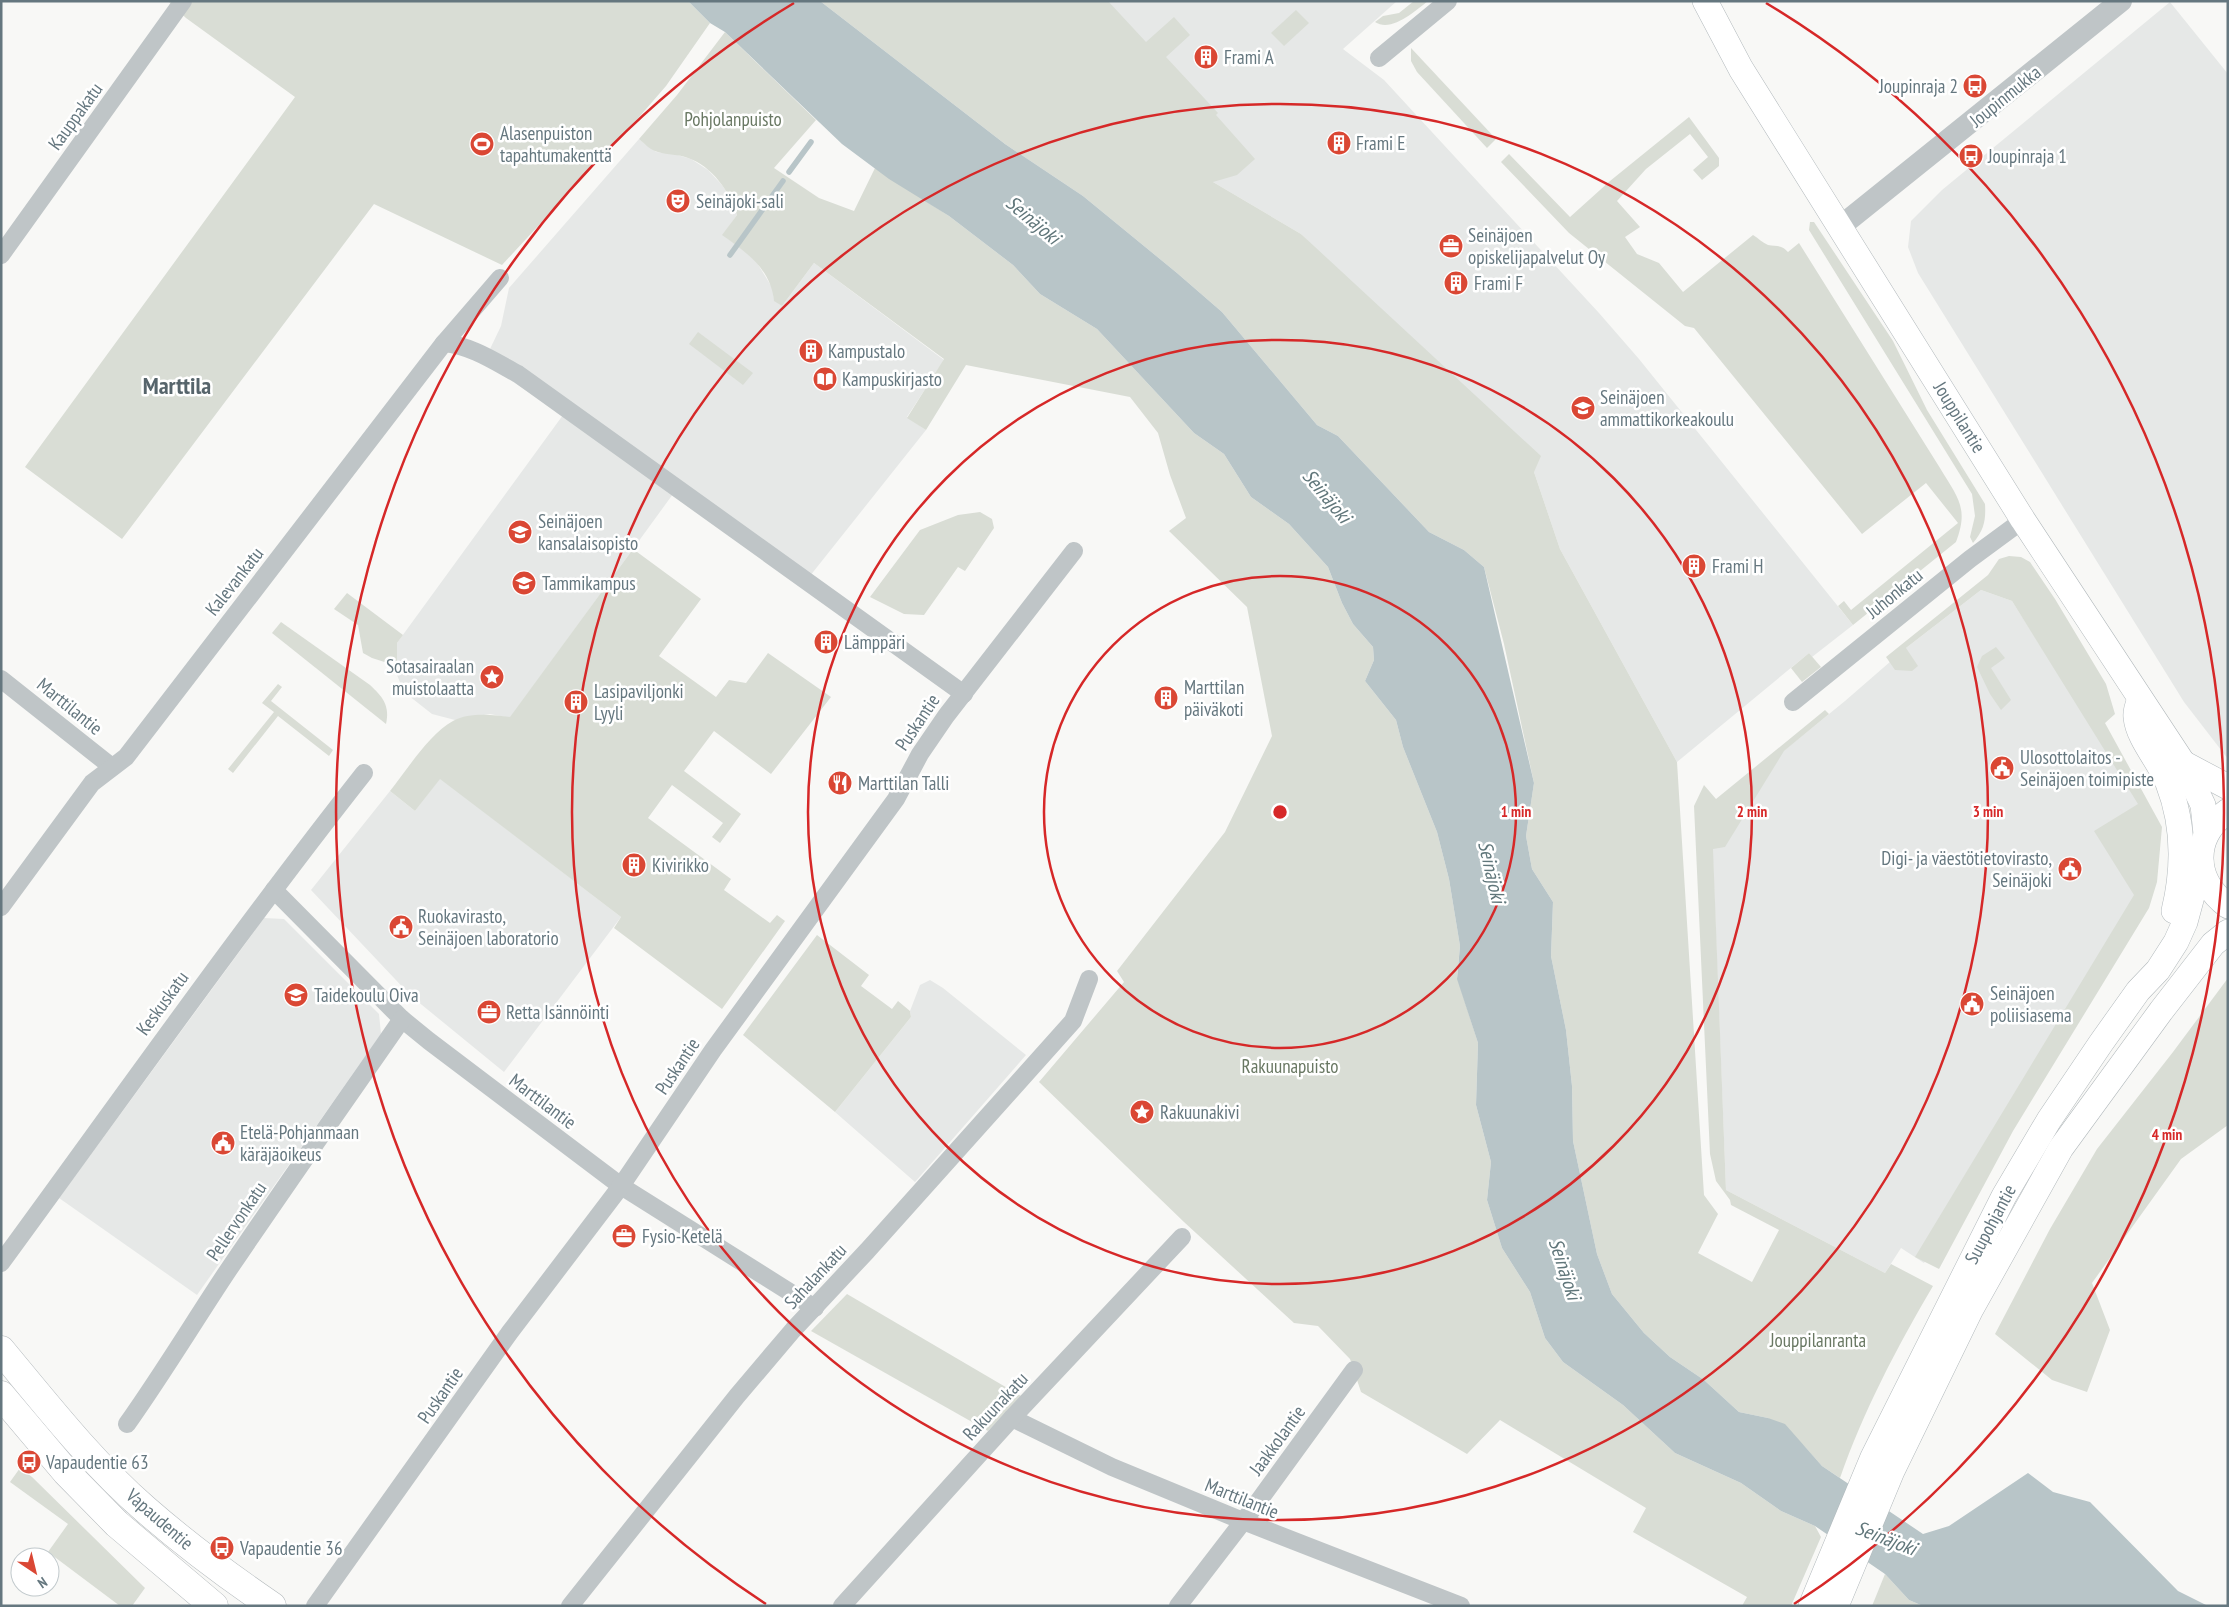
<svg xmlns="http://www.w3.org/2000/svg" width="2229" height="1607" font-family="'PT Sans Narrow',sans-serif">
  <rect width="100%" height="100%" fill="#f8f8f6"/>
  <g fill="#e6e8e7">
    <polygon points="1032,1 1397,1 1343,49 1384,80 1599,313 1639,359 1853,625 1812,657 1809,653 1677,762 1560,549 1534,472 1301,234 1213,182"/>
    <polygon points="2170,2 2228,74 2228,759 2184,702 1918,273 1908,247 1911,221 1942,190"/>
    <polygon points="639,139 656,152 674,154 691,159 708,170 722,185 732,200 737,215 723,235 754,258 773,289 774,300 782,306 814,263 944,360 907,417 926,430 802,586 673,494 510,718 490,714 455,720 432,714 404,692 397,675 397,643 563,415 480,360 490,349 501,326 509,288"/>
    <polygon points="1981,590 2012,601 2157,830 2145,903 2106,960 1924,1263 1901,1248 1885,1273 1726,1190 1711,810 1845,701 1906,648"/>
    <polygon points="440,778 621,917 504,1072 411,996 311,890 390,791 415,811"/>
    <polygon points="264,918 284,919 379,1014 381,1034 197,1295 59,1198"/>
    <polygon points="930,980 943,988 1026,1055 915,1182 835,1112 911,1017 910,1011 920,985"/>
  </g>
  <g fill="#d9ddd5">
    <polygon points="168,1 688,1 710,23 666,86 640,116 502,265 374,204 122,539 25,467 295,97 186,18"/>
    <path d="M820,1H1108L1146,42L1174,17L1190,35L1166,57L1218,113L1216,115L1255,159L1237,175L1213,182L1301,234L1541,456L1534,472L1560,549L1677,762L1704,1195L1718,1214L1698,1253L1752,1282L1779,1230L1731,1205L1730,1200L1716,1181L1710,1154L1694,806L1704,785L1716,799L1825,710L1829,714L1784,751L1725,847L1713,849L1726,1190L1885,1273L1891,1264L1933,1286C1897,1347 1863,1412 1840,1478L1822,1466L1805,1447L1768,1418L1739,1412L1704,1380L1670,1357L1644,1333L1612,1294L1597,1254L1573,1141L1572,1086L1566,1030L1551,956L1553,902L1532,869L1526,836L1534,783L1504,644L1484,567L1464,550L1429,532L1338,436L1317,425L1222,312L1177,273L1083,196L1005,144Z"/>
    <path d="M1414,1H1428C1416,10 1392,33 1375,22L1383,16L1399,13Z"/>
    <polygon points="1296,10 1309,23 1284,46 1271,33"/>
    <path d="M725,32L816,120L774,168L819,198L854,211L875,168L949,216L1013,265L1040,294L1097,329L1194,433L1224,454L1251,497L1289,524L1328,567L1342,603L1353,624L1373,647L1374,660L1365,681L1396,720L1403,747L1437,832L1449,879L1460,946L1457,977L1478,1043L1476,1105L1491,1162L1487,1200L1502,1248L1530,1292L1545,1338L1563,1362L1623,1405L1675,1453L1741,1483L1781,1511L1815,1526L1821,1537L1791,1606H1742L1747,1597L1633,1532L1646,1508L1500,1420L1467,1454L1361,1392L1350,1359L1318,1326L1294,1323L1184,1222L1039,1082L1124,982L1117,971L1225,832L1272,736L1247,607L1169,531L1186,518L1170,475L1158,433L1130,397L966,365L926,430L907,418L944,359L814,263L782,306L774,301C771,269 746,252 722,235L737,215C730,192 712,166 688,158C678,154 668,155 658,152C651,151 644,143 639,139L677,95Z"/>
    <polygon points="1411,48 1496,139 1487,148 1417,72 1411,61"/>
    <path d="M1689,117L1719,158V166L1702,180L1693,170L1708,157L1690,134L1646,169L1617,201L1640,227L1625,237L1637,254L1659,263L1683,292L1753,235C1758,238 1763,243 1768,245C1776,247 1781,244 1788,252L1799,243L1940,468C1958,498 1969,508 1956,542L1853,625L1838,606L1844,601L1851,610L1958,523L1926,483L1862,534L1694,328L1685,326L1569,233L1501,162L1509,154L1570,217L1610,181Z"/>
    <path d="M1810,222H1814L1893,341L1927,410L1985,504C1986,520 1984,530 1973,543L1970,537L1975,516L1972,494L1809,230Z"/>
    <polygon points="698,332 753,373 743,385 689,344"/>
    <polygon points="980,512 992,519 994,528 965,571 958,567 924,615 904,614 870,597 920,530 958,515"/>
    <path d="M633,549L701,599L659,656L716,697L729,680L746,683L768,653L831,697L771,774L714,731L684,771L741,814L720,843L712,837L723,823L672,785L648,818L731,879L724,890L770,923L777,915L785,921L722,1009L614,928L621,917L440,779L415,811L390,791C407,770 429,734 453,721C470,712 493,715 510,717Z"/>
    <polygon points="2009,556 2021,557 2030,562 2055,599 2106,684 2115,714 2105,723 2162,827 2157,882 2149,908 2013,1131 1939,1269 1915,1257 2134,895 2094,831 2138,804 2012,601 1981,590 1906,648 1918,666 1912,671 1895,670 1886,657 1988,575 1999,559"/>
    <polygon points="347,593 403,635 397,643 397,666 372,658 363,653 358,625 334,609"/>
    <path d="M281,622L370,685C383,697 390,706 386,724L272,633Z"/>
    <polygon points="1996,647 2005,658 1991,668 2011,700 2001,710 1990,694 1977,667 1982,656"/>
    <polygon points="1809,653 1821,667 1802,682 1791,668"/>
    <polygon points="278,684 282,687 271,701 333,750 329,756 278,716 233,773 228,769 274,712 262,703"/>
    <polygon points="817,935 869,975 861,986 892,1009 898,1001 910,1011 911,1017 835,1112 743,1035"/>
    <polygon points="2228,978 2228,1125 2181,1159 2092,1283 2110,1330 2087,1392 2052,1380 1995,1334 2050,1229 2097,1149 2173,1052"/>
    <polygon points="847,1294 1021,1396 988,1431 811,1331"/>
    <polygon points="20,1468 32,1477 145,1588 132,1606 120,1606 48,1552 68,1524 10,1482"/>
    <polygon points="1885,1574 1909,1600 1923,1606 1872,1606"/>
  </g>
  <polygon fill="#b8c5c8" points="688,1 820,1 1005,144 1083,196 1177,273 1222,312 1317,425 1338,436 1429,532 1464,550 1484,567 1534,783 1526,836 1532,869 1553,902 1551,956 1566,1030 1572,1086 1573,1141 1597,1254 1612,1294 1644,1333 1670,1357 1704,1380 1739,1412 1768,1418 1785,1424 1822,1466 1923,1534 1949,1526 2028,1473 2053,1492 2090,1502 2178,1591 2208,1606 1923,1606 1909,1600 1885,1574 1815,1526 1781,1511 1741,1483 1675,1453 1623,1405 1563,1362 1545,1338 1530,1292 1502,1248 1487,1200 1491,1162 1476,1105 1478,1043 1457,979 1460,946 1449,879 1437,832 1403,747 1396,720 1365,681 1374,660 1373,647 1353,624 1342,603 1328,567 1289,524 1251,497 1224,454 1194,433 1097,329 1040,294 1013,265 949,216 889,179 842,144 725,32 710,23"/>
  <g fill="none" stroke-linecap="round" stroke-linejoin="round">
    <g stroke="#b8c5c8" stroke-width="5.5">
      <polyline points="789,172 811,142"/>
      <polyline points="730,255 783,181"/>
    </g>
    <defs>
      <g id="secondary">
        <polyline points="1705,1 1741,69 2023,520 2183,763 2203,805 2206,834"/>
        <path d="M2140,699C2138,704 2135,712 2136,717C2138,739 2160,762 2168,783C2184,824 2184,869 2174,911"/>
        <polyline points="2183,763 2228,787"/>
        <path d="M2228,811C2191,837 2193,880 2228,906"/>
        <polyline points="1811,1606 1873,1457 2004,1196 2049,1120 2101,1043 2138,991 2158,970 2176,942 2185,922 2201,863"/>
        <polyline points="1836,1606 1892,1471 1970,1311 2061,1148 2161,1011 2213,944 2228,932"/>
      </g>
      <g id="primary">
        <path d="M1,1350C46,1404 91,1462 145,1509C185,1544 228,1576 272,1606"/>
        <polyline points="1,1395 66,1472 117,1524 214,1606"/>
      </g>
    </defs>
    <use href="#secondary" stroke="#b2b9bc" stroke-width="26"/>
    <use href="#primary" stroke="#b3b9bc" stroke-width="29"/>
    <g stroke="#bfc5c7" stroke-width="18">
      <polyline points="1379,58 1448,1"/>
      <polyline points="1,255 183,1"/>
      <path d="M444,343C472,346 494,361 518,374L964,694"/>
      <polyline points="1,679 112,767"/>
      <polyline points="1793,702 1970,559 2023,520"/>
      <polyline points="274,890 402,1019 429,1041 621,1186 815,1308"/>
      <polyline points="1,907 92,783 126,757 444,343 500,278"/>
      <path d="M1,1263C121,1099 238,933 364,773"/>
      <polyline points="1012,1418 1112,1467 1243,1521 1461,1606"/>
      <path d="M127,1424C161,1376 192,1325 225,1275C283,1189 343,1104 402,1019"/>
      <polyline points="315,1606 510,1332 621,1186 713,1050 896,799 920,754 946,716 1074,551"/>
      <polyline points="570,1606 737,1396 793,1330 867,1251 1073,1021 1089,979"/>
      <polyline points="842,1606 1012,1418 1182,1237"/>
      <polyline points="1178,1606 1255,1506 1354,1370"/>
    </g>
    <polyline stroke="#bfc5c7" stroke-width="22" points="1841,226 2121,1"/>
    <use href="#secondary" stroke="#fff" stroke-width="25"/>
    <use href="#primary" stroke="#fff" stroke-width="28"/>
  </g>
  <g fill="none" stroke="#d62828" stroke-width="2.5">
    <circle cx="1280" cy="812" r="236"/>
    <circle cx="1280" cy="812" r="472"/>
    <circle cx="1280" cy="812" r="708"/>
    <path d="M766 1604A944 944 0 0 1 794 3M1766 3A944 944 0 0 1 1794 1604"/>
  </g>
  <defs>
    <symbol id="building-disc" viewBox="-11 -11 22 22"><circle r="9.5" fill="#da4734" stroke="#fff"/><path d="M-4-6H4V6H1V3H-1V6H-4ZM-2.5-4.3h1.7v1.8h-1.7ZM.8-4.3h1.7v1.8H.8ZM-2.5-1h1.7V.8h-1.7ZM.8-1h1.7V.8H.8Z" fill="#fff"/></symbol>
    <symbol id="bus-disc" viewBox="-11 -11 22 22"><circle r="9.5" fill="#da4734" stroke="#fff"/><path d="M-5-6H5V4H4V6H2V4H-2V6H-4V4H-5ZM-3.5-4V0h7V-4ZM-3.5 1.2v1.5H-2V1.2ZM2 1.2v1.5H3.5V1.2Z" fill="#fff"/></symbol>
    <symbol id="stadium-disc" viewBox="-11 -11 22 22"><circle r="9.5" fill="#da4734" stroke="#fff"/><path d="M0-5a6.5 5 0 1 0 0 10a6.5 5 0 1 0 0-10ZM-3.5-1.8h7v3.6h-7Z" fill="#fff"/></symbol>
    <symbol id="theatre-disc" viewBox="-11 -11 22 22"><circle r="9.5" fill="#da4734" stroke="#fff"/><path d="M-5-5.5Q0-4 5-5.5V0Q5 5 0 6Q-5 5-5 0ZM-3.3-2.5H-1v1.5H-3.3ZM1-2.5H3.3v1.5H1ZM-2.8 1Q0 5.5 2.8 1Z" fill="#fff"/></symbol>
    <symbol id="office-disc" viewBox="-11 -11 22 22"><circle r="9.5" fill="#da4734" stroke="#fff"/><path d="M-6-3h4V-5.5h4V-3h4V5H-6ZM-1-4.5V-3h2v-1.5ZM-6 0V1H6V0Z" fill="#fff"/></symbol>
    <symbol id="library-disc" viewBox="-11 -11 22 22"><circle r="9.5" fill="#da4734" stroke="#fff"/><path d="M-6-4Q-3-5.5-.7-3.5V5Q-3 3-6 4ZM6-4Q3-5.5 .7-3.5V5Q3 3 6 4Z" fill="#fff"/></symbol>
    <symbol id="university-disc" viewBox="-11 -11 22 22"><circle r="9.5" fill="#da4734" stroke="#fff"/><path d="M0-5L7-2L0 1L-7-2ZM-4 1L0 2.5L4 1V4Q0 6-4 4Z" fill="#fff"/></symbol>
    <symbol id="school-disc" viewBox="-11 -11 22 22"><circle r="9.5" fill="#da4734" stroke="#fff"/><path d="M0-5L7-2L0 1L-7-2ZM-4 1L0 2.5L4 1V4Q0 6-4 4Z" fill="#fff"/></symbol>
    <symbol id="sight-disc" viewBox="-11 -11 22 22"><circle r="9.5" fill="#da4734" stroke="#fff"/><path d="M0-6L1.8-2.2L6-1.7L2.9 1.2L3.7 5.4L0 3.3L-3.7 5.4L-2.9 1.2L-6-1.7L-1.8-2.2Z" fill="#fff"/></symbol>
    <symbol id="civic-disc" viewBox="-11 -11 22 22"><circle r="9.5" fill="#da4734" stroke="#fff"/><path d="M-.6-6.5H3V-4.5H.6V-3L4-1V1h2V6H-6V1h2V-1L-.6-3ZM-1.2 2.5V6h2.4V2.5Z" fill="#fff"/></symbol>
    <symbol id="restaurant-disc" viewBox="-11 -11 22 22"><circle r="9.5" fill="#da4734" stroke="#fff"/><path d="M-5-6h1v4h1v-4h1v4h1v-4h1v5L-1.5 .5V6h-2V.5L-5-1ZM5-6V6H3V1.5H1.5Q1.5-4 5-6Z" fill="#fff"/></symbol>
  </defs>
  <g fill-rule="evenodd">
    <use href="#building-disc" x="1192" y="43" width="28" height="28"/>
    <use href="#bus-disc" x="1961" y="72" width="28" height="28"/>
    <use href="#building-disc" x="1325" y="129" width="28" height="28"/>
    <use href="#stadium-disc" x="468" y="130" width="28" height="28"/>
    <use href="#bus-disc" x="1957" y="142" width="28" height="28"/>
    <use href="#theatre-disc" x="664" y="187" width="28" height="28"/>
    <use href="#office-disc" x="1437" y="232" width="28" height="28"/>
    <use href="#building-disc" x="1442" y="269" width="28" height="28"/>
    <use href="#building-disc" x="797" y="337" width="28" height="28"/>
    <use href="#library-disc" x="811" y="365" width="28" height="28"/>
    <use href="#university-disc" x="1569" y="394" width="28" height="28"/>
    <use href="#university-disc" x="506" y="518" width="28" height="28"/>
    <use href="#building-disc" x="1680" y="552" width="28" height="28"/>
    <use href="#school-disc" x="510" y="569" width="28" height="28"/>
    <use href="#building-disc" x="812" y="628" width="28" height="28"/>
    <use href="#sight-disc" x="478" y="663" width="28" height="28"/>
    <use href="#building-disc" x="1152" y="684" width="28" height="28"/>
    <use href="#building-disc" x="562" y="688" width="28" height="28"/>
    <use href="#civic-disc" x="1988" y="754" width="28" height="28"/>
    <use href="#restaurant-disc" x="826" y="769" width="28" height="28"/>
    <use href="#building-disc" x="620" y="851" width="28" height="28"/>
    <use href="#civic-disc" x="2056" y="855" width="28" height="28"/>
    <use href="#civic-disc" x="387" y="913" width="28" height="28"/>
    <use href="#school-disc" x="282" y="981" width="28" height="28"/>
    <use href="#civic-disc" x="1958" y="990" width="28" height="28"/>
    <use href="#office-disc" x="475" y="998" width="28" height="28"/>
    <use href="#sight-disc" x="1128" y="1098" width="28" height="28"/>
    <use href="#civic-disc" x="209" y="1129" width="28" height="28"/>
    <use href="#office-disc" x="610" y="1222" width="28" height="28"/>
    <use href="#bus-disc" x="15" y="1448" width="28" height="28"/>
    <use href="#bus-disc" x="208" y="1534" width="28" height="28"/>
  </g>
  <g text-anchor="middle" stroke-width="5" stroke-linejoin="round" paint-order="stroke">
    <g font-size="19" fill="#65777f" stroke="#fff" text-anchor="start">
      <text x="1224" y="64">Frami A</text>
      <text x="1958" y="93" text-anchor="end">Joupinraja 2</text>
      <text x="500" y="140">Alasenpuiston<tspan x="500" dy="22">tapahtumakenttä</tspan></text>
      <text x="1356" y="150">Frami E</text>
      <text x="1988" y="163">Joupinraja 1</text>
      <text x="696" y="208">Seinäjoki-sali</text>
      <text x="1468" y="242">Seinäjoen<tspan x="1468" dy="22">opiskelijapalvelut Oy</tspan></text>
      <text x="1474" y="290">Frami F</text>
      <text x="828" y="358">Kampustalo</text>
      <text x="842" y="386">Kampuskirjasto</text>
      <text x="1600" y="404">Seinäjoen<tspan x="1600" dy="22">ammattikorkeakoulu</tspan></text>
      <text x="538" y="528">Seinäjoen<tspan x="538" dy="22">kansalaisopisto</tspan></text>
      <text x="1712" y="573">Frami H</text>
      <text x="542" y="590">Tammikampus</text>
      <text x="844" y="649">Lämppäri</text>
      <text x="474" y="673" text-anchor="end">Sotasairaalan<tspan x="474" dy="22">muistolaatta</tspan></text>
      <text x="1184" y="694">Marttilan<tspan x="1184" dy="22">päiväkoti</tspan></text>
      <text x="594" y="698">Lasipaviljonki<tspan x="594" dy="22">Lyyli</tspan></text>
      <text x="2020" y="764">Ulosottolaitos -<tspan x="2020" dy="22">Seinäjoen toimipiste</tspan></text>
      <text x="858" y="790">Marttilan Talli</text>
      <text x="2052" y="865" text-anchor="end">Digi- ja väestötietovirasto,<tspan x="2052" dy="22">Seinäjoki</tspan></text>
      <text x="652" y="872">Kivirikko</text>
      <text x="418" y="923">Ruokavirasto,<tspan x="418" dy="22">Seinäjoen laboratorio</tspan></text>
      <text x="1990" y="1000">Seinäjoen<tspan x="1990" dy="22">poliisiasema</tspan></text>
      <text x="314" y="1002">Taidekoulu Oiva</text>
      <text x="506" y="1019">Retta Isännöinti</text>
      <text x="1160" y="1119">Rakuunakivi</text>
      <text x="240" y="1139">Etelä-Pohjanmaan<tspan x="240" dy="22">käräjäoikeus</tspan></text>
      <text x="642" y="1243">Fysio-Ketelä</text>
      <text x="46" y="1469">Vapaudentie 63</text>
      <text x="240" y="1555">Vapaudentie 36</text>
    </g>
    <g font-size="19" fill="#65777f" stroke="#fff">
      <text transform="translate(2005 96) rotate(-39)" y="7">Joupinmukka</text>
      <text transform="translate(75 116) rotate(-54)" y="7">Kauppakatu</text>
      <text transform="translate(1960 417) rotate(58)" y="7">Jouppilantie</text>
      <text transform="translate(234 581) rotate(-52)" y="7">Kalevankatu</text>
      <text transform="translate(1894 593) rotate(-39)" y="7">Juhonkatu</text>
      <text transform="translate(70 706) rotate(39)" y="7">Marttilantie</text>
      <text transform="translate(917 722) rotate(-56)" y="7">Puskantie</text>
      <text transform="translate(162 1003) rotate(-54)" y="7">Keskuskatu</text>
      <text transform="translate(677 1066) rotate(-56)" y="7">Puskantie</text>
      <text transform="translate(543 1101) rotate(37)" y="7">Marttilantie</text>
      <text transform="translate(236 1221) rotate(-56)" y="7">Pellervonkatu</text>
      <text transform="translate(1990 1224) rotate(-62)" y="7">Suupohjantie</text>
      <text transform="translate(815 1276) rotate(-47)" y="7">Sahalankatu</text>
      <text transform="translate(440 1395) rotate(-55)" y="7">Puskantie</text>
      <text transform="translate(995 1406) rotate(-47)" y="7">Rakuunakatu</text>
      <text transform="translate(1277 1440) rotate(-54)" y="7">Jaakkolantie</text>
      <text transform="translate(1242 1498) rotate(22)" y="7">Marttilantie</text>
      <text transform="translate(160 1519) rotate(41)" y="7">Vapaudentie</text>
    </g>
    <g font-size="19" fill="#697863" stroke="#fff">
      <text x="733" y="126">Pohjolanpuisto</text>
      <text x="1290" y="1073">Rakuunapuisto</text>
      <text x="1818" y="1347">Jouppilanranta</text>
    </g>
    <g font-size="20" font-style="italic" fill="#60767a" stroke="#fff">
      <text transform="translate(1033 220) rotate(40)" y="7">Seinäjoki</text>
      <text transform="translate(1327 496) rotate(50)" y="7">Seinäjoki</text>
      <text transform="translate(1492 872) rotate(77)" y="7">Seinäjoki</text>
      <text transform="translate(1565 1269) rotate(72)" y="7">Seinäjoki</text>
      <text transform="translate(1886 1538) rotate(21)" y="7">Seinäjoki</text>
    </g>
    <g font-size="24" font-weight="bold" fill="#56646b" stroke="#fff">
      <text x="177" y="394">Marttila</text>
    </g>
  </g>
  <circle cx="1280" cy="812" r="8" fill="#d62828" stroke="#fff" stroke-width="2.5"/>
  <g font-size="15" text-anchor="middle" font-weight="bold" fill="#d62828" stroke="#fff" stroke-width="5" stroke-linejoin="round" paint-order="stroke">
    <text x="1516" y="817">1 min</text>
    <text x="1752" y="817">2 min</text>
    <text x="1988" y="817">3 min</text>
    <text x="2167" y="1140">4 min</text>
  </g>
  <rect width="2229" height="1607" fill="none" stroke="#65777f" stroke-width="5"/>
  <g transform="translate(35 1572) rotate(145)"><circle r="24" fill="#ffffff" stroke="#c1c9cc"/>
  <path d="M0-4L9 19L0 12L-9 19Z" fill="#da4734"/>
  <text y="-8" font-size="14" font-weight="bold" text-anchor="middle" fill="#65777f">N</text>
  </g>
</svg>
